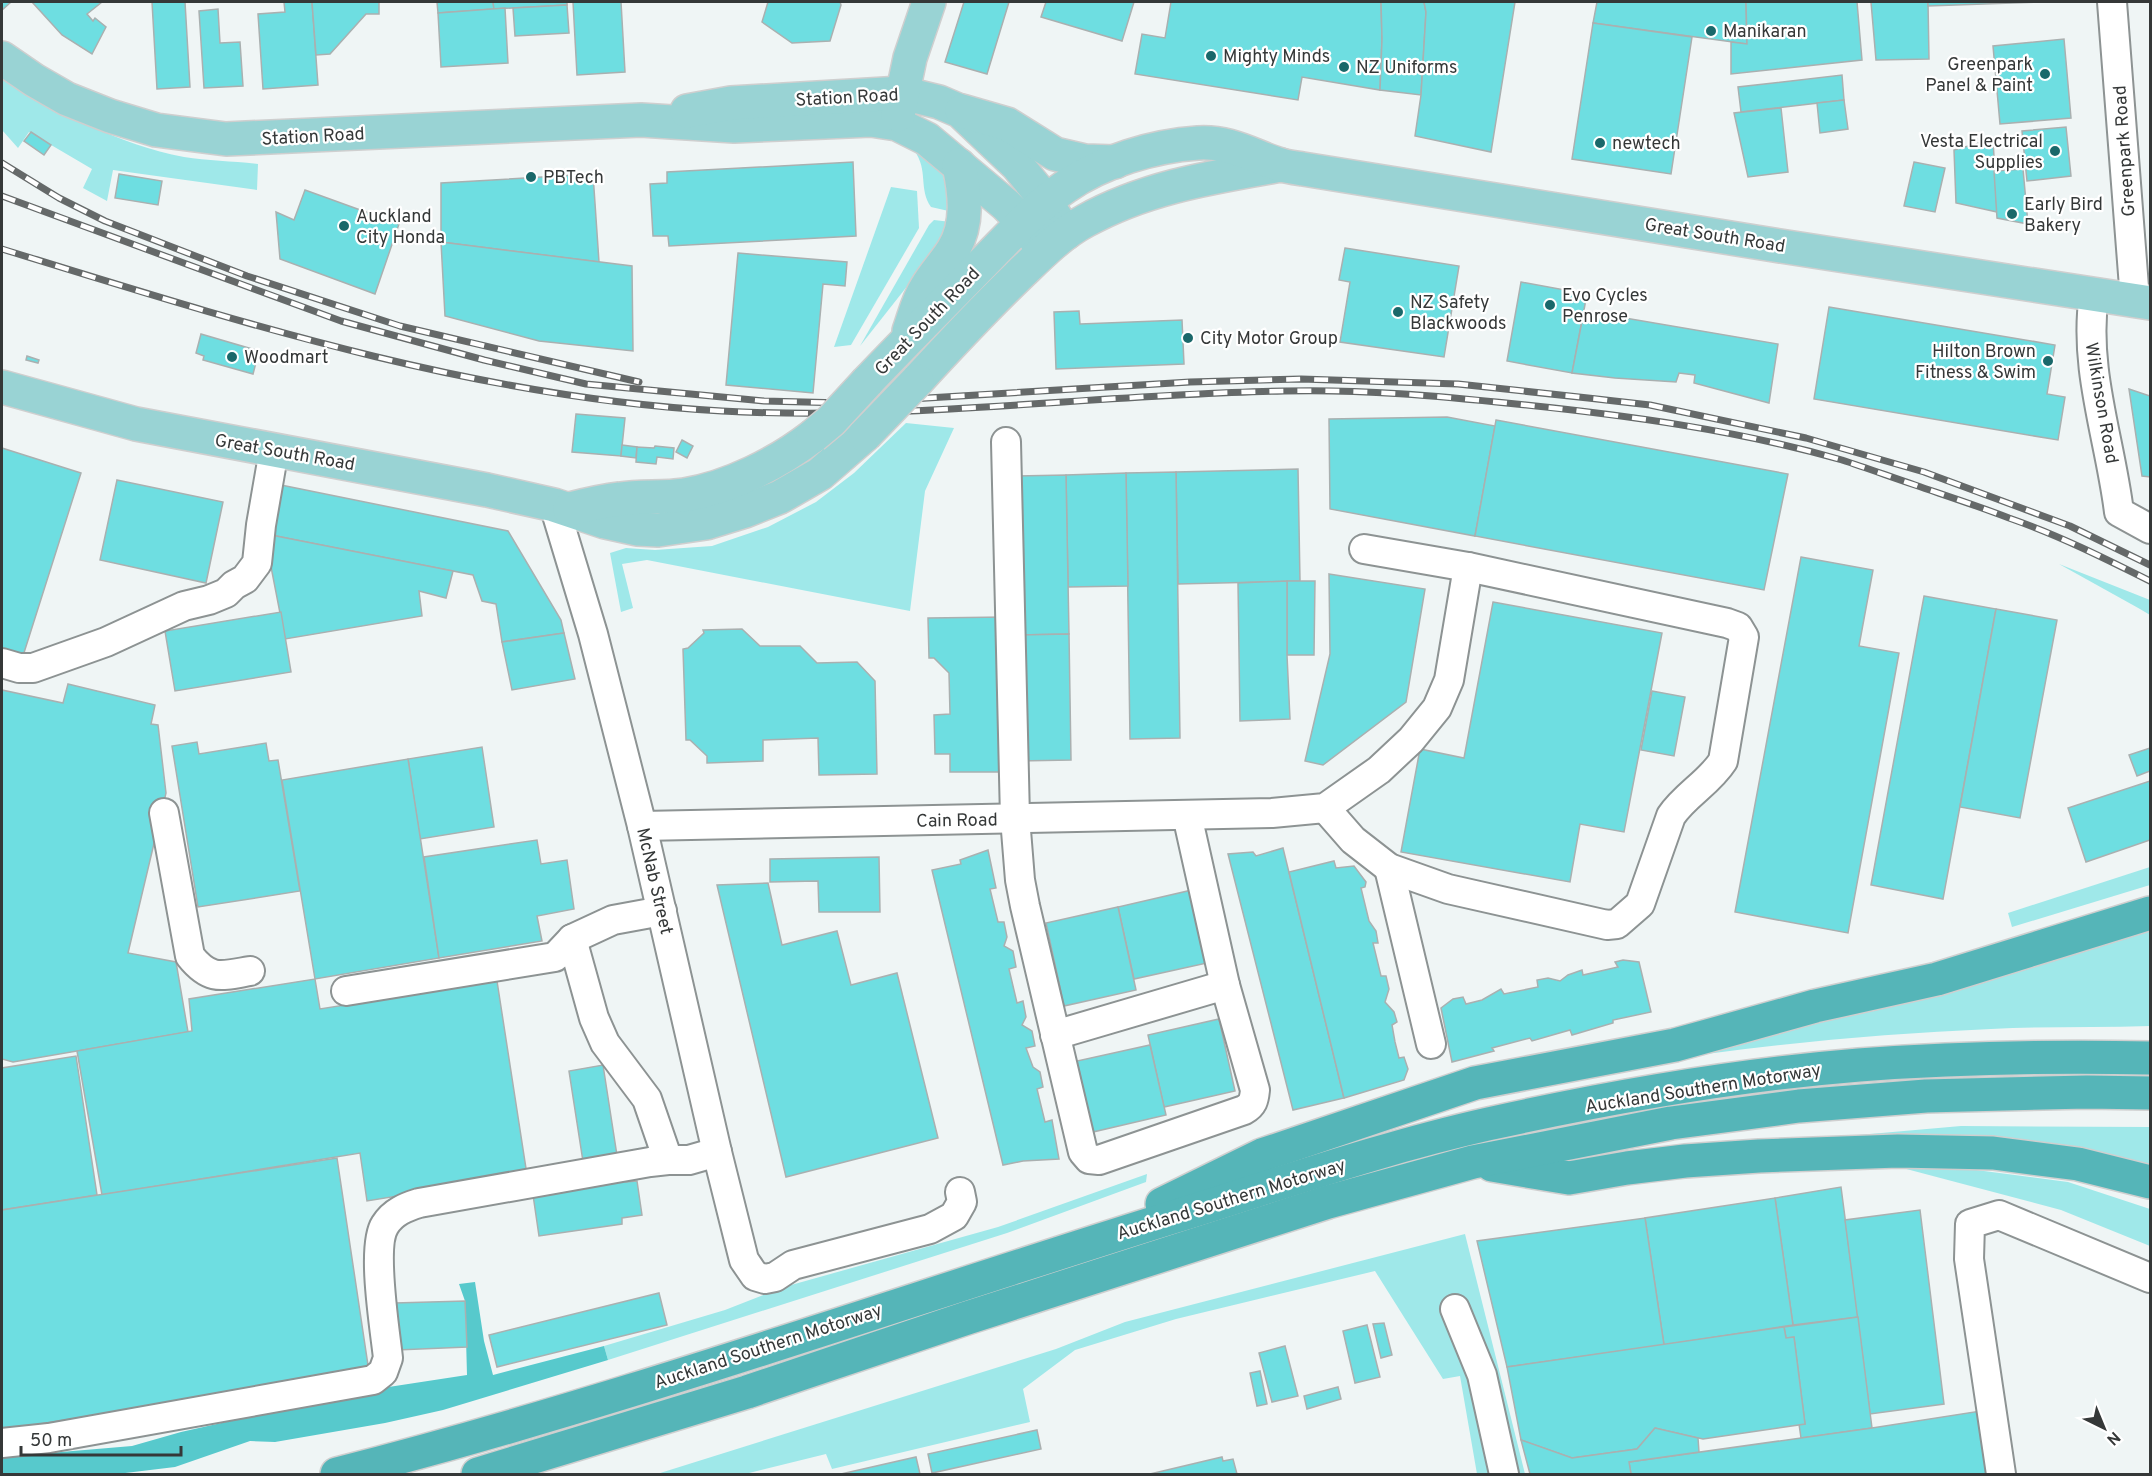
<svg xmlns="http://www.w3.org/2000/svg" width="2152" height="1476" font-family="Overpass,sans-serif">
  <rect width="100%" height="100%" fill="#eff5f5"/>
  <g fill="#9fe8e9">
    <path d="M2,78C58,111 119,145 184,157C208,161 233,161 258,164L257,190L113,170L107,201L83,188L92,169L29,132L18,148L2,130Z"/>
    <path d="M914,150L942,172L953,212L931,207C918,188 929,171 914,150Z"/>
    <polygon points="891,187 917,191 919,228 851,345 834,347"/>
    <polygon points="934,220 951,222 931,256 860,346 929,225"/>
    <polygon points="906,423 954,428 925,491 910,611 647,560 622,564 633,608 621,612 610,553 626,548 655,550 712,546 768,527 816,502 854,473"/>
    <polygon points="2059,564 2150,600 2150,615 2140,609"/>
    <polygon points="2150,867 2150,885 2012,927 2008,913"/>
    <path d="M2150,922V1026C2097,1028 2044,1026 1991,1029C1874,1034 1757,1045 1641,1064Z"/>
    <polygon points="1961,1126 2150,1127 2150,1170 1790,1141"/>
    <polygon points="1895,1166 1961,1168 2068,1182 2150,1209 2150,1246 2061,1210"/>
    <polygon points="1147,1174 1146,1182 1007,1233 608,1360 604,1346 725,1310 784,1287 998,1227"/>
    <polygon points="1465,1234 1525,1474 1477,1474 1460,1376 1443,1379 1375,1271 1176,1319 1075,1350 1023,1389 1030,1422 832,1469 826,1454 745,1474 657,1474 1056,1349 1125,1322"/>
  </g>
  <polygon fill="#57c9cc" points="475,1282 484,1341 493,1375 604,1346 608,1360 443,1410 385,1423 275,1442 250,1441 175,1467 117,1474 2,1474 2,1457 132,1446 181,1432 369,1390 467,1375 465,1301 459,1284"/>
  <g fill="#6edee1" stroke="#aab0b0" stroke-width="1.5">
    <polygon points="2,2 11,2 2,10"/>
    <polygon points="32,2 102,2 87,14 93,21 95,18 106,27 92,54 62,35"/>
    <polygon points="152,2 185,2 190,87 157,89"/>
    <polygon points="284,2 312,2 318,85 263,89 258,14 285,12"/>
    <polygon points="312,2 379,2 379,14 366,14 330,54 316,55"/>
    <polygon points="437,2 493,2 494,9 438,13"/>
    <polygon points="493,2 567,2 567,5 494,9"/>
    <polygon points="573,2 621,2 625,72 577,75"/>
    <polygon points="768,2 840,2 841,5 830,41 792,43 762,22"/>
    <polygon points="964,2 1009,2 987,74 945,62"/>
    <polygon points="1046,2 1134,2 1122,41 1041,17"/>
    <polygon points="1171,2 1381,2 1382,39 1380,90 1302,77 1298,100 1135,74 1142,34 1165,38"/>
    <polygon points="1381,2 1424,2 1426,12 1421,95 1380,90 1382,39"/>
    <polygon points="1424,2 1515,2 1491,152 1415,136 1421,95 1426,12"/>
    <polygon points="1597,2 1746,2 1747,44 1593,23"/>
    <polygon points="1746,2 1857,2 1862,60 1731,74 1731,42 1747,44"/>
    <polygon points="1871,2 1928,2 1929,59 1876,60"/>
    <polygon points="1928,2 2039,2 1928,6"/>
    <polygon points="567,5 569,33 515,36 513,8"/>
    <polygon points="505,8 508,63 441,67 438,13"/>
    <polygon points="218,9 220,43 240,42 243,86 204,88 199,11"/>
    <polygon points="1593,23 1692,37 1671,174 1572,159"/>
    <polygon points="2064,39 2071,118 2000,124 1993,46"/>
    <polygon points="1842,75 1844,100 1741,112 1738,87"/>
    <polygon points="1844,100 1848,129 1820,133 1817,103"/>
    <polygon points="1781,108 1788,172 1748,177 1734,113"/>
    <polygon points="2066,127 2071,176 2027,181 2022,131"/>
    <polygon points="31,132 51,145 44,155 24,141"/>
    <polygon points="1993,139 1997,212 1956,203 1954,150"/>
    <polygon points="853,162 856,236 669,246 668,236 653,236 650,184 667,183 667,172"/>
    <polygon points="1914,162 1945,168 1935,212 1904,206"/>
    <polygon points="2023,169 2028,224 1997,218 1994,171"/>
    <polygon points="119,174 162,181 158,205 115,198"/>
    <polygon points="593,174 599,262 441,242 441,183"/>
    <polygon points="305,190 399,224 375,294 280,259 276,212 294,220"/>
    <polygon points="441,242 632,266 633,351 539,341 445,316"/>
    <polygon points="1345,248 1459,266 1444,357 1340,342 1350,282 1339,280"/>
    <polygon points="738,253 847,262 845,286 823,284 813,393 726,385"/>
    <polygon points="1521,282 1587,294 1572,373 1507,361"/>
    <polygon points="1829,307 2055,345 2047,394 2065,397 2058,440 1814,399"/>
    <polygon points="1079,311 1080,324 1182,320 1184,364 1056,369 1054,312"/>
    <polygon points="1584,311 1778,344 1769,403 1694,383 1695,375 1679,373 1676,382 1615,378 1572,373"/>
    <polygon points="201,334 259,351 253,374 203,360 204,356 196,353"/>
    <polygon points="27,356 39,360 38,363 26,360"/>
    <polygon points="2129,389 2150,396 2150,477 2142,476"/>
    <polygon points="576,414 625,418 621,456 572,452"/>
    <polygon points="1447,417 1495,426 1475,536 1330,509 1329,419"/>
    <polygon points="1496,420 1788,474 1764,590 1475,536"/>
    <polygon points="682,440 693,446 687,458 676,452"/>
    <polygon points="622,445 637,447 636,458 621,456"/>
    <polygon points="655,446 674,448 673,459 657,457 656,464 636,462 637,447 654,448"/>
    <polygon points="2,448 81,473 22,659 2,653"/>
    <polygon points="1298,469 1300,581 1178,584 1176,472"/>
    <polygon points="1176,472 1180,738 1130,739 1126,473"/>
    <polygon points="1126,473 1128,586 1068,587 1066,475"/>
    <polygon points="1066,475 1069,634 1018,635 1015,476"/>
    <polygon points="117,480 223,502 206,583 100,560"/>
    <polygon points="281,485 508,531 561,620 564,633 502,642 496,604 482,601 473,575 271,535"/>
    <polygon points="271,535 453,571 446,598 419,591 422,616 285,639 266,541"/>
    <polygon points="1801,557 1873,570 1859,646 1899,653 1848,933 1735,912"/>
    <polygon points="1329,574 1425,589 1406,702 1323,765 1305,761 1330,654"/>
    <polygon points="1287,581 1315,581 1314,655 1287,655"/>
    <polygon points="1287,581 1287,655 1290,719 1240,721 1238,583"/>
    <polygon points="1924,596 1996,609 1943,899 1871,885"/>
    <polygon points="1493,602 1662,633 1624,832 1580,824 1570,882 1401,852 1420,749 1464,758"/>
    <polygon points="1996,609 2057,620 2020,818 1960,807"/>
    <polygon points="281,612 291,672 175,691 165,631"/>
    <polygon points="1005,617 1007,772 950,772 950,754 935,754 934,715 950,714 949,673 934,658 929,658 928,618"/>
    <polygon points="742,629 760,646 800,646 817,663 857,662 875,681 877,774 819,775 818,738 763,740 763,761 707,763 707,756 690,740 686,740 683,649 688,648 704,633 703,630"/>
    <polygon points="564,633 575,679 512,690 502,642"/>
    <polygon points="1069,634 1071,760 1018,761 1018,635"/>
    <polygon points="68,684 155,705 151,724 158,725 166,793 128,953 176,962 188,1032 13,1062 2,1059 2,690 63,703"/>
    <polygon points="1652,691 1685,697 1674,756 1641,750"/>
    <polygon points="197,742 199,754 266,743 269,761 278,760 300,891 198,907 172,746"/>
    <polygon points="482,747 494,827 420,839 408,759"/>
    <polygon points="2150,748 2150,771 2137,776 2129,755"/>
    <polygon points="408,759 439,958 315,979 282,780"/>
    <polygon points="2150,781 2150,840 2086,862 2068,808"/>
    <polygon points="537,840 541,864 567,860 574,909 537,916 542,941 439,958 424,857"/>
    <polygon points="1283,848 1344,1098 1293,1110 1228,854 1253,852 1256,856"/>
    <polygon points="988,850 996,888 990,889 998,922 1004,922 1007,937 1004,946 1013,951 1016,967 1009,969 1017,1003 1023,1001 1026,1017 1022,1025 1032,1031 1035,1046 1026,1048 1033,1067 1040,1072 1043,1087 1037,1089 1045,1122 1052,1120 1059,1159 1023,1161 1003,1165 932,870 961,864 960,860"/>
    <polygon points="879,857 880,912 819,912 818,881 770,882 770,859"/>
    <polygon points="1334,861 1336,868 1354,866 1366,882 1365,887 1361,888 1369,921 1376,931 1378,943 1373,943 1381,976 1386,976 1389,989 1385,1002 1394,1012 1397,1022 1392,1025 1395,1042 1399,1058 1404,1057 1408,1069 1404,1080 1344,1098 1289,872"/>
    <polygon points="768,883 782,945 837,931 851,985 897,973 938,1138 786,1177 717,885"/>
    <polygon points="1192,890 1207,963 1134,979 1118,907"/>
    <polygon points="1118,907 1136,990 1064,1006 1046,923"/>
    <polygon points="1623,960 1639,962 1651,1012 1613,1020 1613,1023 1572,1035 1570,1030 1532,1041 1530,1038 1492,1048 1494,1051 1452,1062 1441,1008 1453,999 1463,997 1466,1004 1482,1000 1501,989 1504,994 1538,987 1537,980 1548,978 1560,981 1568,975 1582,970 1583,975 1618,967 1615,962"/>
    <polygon points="315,979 320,1009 497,981 527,1175 367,1201 360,1153 102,1195 77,1051 192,1031 189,999"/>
    <polygon points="1219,1019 1235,1091 1164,1107 1148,1035"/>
    <polygon points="1150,1045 1166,1115 1093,1132 1077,1061"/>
    <polygon points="76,1056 97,1195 2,1210 2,1068"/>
    <polygon points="603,1065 618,1162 584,1168 569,1071"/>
    <polygon points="337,1158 369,1372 2,1430 2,1210"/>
    <polygon points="625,1174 626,1182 637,1181 642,1215 622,1218 622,1224 539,1236 532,1188"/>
    <polygon points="1841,1187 1858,1317 1793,1325 1775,1198"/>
    <polygon points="1775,1198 1793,1325 1664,1345 1645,1218"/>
    <polygon points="1920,1210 1944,1404 1870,1414 1845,1220"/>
    <polygon points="1645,1218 1664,1345 1507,1367 1477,1241"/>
    <polygon points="659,1293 667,1325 497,1367 489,1335"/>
    <polygon points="465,1301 467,1347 397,1350 395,1303"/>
    <polygon points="1858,1317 1872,1428 1801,1438 1799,1424 1805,1424 1794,1337 1786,1338 1784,1327"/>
    <polygon points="1384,1323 1392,1355 1381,1358 1373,1324"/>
    <polygon points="1367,1325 1380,1377 1355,1383 1343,1331"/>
    <polygon points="1784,1327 1786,1338 1794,1337 1805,1424 1703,1439 1655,1428 1637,1449 1572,1458 1521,1440 1507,1367"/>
    <polygon points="1285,1346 1298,1396 1272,1402 1259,1353"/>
    <polygon points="1260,1371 1267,1404 1257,1406 1250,1373"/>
    <polygon points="1338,1387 1341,1399 1307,1409 1304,1396"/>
    <polygon points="1987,1410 1996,1474 1631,1474 1629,1462 1872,1428"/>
    <polygon points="1655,1428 1698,1438 1699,1452 1629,1462 1631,1474 1530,1474 1521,1440 1572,1458 1637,1449"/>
    <polygon points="1037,1430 1041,1449 932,1473 928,1454"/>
    <polygon points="916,1457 920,1474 841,1474"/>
    <polygon points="1222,1457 1223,1461 1233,1459 1237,1474 1150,1474"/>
  </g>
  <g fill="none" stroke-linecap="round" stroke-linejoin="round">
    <defs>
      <g id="minor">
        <polyline points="2112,2 2135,300"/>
        <path d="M2094,295C2083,368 2110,439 2119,512L2150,529"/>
        <path d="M1006,442L1015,818L1020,880L1025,906L1083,1152L1089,1159L1099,1160L1244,1110C1253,1105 1254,1100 1255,1090L1225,985L1187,815"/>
        <polyline points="554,505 593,634 642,826 717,1152 744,1260 755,1276 765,1279 775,1277 793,1265 930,1229 954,1216 962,1202 960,1192"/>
        <polyline points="2,663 19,668 33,668 106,642 184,606 209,600 226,593 234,585 245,579 257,563 261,525 274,450"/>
        <path d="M1325,808L1353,840L1389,868L1448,889L1607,925L1617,924L1640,904L1671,816C1685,795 1709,783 1723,761L1744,637L1738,627L1727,623L1468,567L1364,549"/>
        <path d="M164,813L190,956C210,981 221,976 250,971"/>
        <polyline points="642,826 1272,813 1325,808 1379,770 1411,740 1437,708 1449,680 1468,567"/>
        <polyline points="1389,868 1431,1044"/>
        <polyline points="572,939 594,1018 605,1043 647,1099 668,1160"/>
        <polyline points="346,991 555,957 572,939 613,920 662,911"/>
        <polyline points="1055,1035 1225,985"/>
        <polyline points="1455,1309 1482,1375 1504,1474"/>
        <path d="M2,1443L49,1438L373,1380L383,1372L388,1358C385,1330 371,1246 385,1225C393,1212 406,1207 419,1203L650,1162L668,1160H689L717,1152"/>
        <polyline points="2001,1474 1969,1259 1970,1224 1999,1215 2150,1278"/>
      </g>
      <g id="major">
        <polyline points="2,58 34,80 67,99 110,116 156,130 226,139 641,120 734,126 871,120 897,124 927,139 1006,205 1024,223 1044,251"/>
        <polyline points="687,111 731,103 902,93 939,102 960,111 1017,165 1039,192 1066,233"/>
        <polyline points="962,111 1007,124 1055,154 1085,161 1115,162"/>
        <polyline points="898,115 910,58 929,2"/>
        <path d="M909,331C914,317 918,300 926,288C934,274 945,263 953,250C969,224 965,193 959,165"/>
        <path d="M917,381C950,345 983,310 1018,276C1039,256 1059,235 1085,221C1146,187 1213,177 1281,165"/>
        <path d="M867,382C905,342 944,303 982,264C1008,238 1034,208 1065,187C1103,161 1153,146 1198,143C1231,141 1252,156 1281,165C1288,167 1296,168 1303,169L1774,245L2150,303"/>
        <polyline points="2,387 136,424 487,490 554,505 605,522 637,529 658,530 706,523 745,511 780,497 820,474 865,435"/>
        <path d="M570,509C586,505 603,501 620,499C641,496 663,498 684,495C729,488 778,463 813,436"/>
      </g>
      <g id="highway">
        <polyline points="1492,1165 1569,1178 1627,1168 1685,1161 1759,1156 1898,1151 1993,1153 2078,1164 2150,1182"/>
        <polyline points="1162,1204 1262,1155 1475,1083 1675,1045 1815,1006 1937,979 2150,913"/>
        <path d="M337,1474C619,1402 894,1304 1173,1217C1277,1185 1381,1148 1488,1124C1610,1097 1735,1075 1859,1065C1956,1058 2053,1056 2150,1058"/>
        <polyline points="478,1474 747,1392 967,1318 1328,1202 1473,1162 1671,1123 1799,1106 1926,1096 2087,1092 2150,1093"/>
      </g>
    </defs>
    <use href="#minor" stroke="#8d9393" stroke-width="32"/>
    <use href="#major" stroke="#cfcfcf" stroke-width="36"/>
    <use href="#highway" stroke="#cfcfcf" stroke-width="36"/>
    <use href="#minor" stroke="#fff" stroke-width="28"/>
    <use href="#major" stroke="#99d3d4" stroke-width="33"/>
    <use href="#highway" stroke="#55b5b8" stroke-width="33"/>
    <defs>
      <g id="rail">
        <polyline points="2,163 59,198 105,221 247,276 400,326 639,382"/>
        <polyline points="2,196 341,321 484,360 586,384 764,401 845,403 1190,382 1301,379 1458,384 1588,398 1650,405 1806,438 1924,472 2070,526 2150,565"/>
        <path d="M2,249C236,321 475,398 722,411C910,421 1097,394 1284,391C1361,389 1439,396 1516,404C1625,415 1737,430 1842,460C1867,468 1891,477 1915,485C1947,496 1978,506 2009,518C2058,535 2104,558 2150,581"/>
      </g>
    </defs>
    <use href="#rail" stroke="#656969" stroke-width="7"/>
    <use href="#rail" stroke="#fff" stroke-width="4.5" stroke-dasharray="14" stroke-linecap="butt"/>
    <defs>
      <g id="major-bridge">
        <polyline points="865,435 917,381"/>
        <polyline points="813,436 831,421 867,382"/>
      </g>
    </defs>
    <use href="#major-bridge" stroke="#cfcfcf" stroke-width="36" stroke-linecap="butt"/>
    <use href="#major-bridge" stroke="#99d3d4" stroke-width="33"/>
  </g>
  <g fill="#1a686a" stroke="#fff" stroke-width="2">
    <circle cx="1711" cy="31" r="6"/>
    <circle cx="1211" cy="56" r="6"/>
    <circle cx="1344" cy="67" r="6"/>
    <circle cx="2045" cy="74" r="6"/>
    <circle cx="1600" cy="143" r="6"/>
    <circle cx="2055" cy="151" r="6"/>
    <circle cx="531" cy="177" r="6"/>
    <circle cx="2012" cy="214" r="6"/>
    <circle cx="344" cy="226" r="6"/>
    <circle cx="1550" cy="305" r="6"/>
    <circle cx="1398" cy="312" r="6"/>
    <circle cx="1188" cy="338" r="6"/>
    <circle cx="232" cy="357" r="6"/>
    <circle cx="2048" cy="361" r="6"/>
  </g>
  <g text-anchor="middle" stroke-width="4.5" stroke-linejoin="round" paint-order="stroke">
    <g font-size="18" fill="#353838" stroke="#fff" text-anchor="start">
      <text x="1723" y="37">Manikaran</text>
      <text x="1223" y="62">Mighty Minds</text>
      <text x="2033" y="70" text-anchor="end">Greenpark<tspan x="2033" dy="21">Panel &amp; Paint</tspan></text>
      <text x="1356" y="73">NZ Uniforms</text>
      <text x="2043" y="147" text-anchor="end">Vesta Electrical<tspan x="2043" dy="21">Supplies</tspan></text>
      <text x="1612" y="149">newtech</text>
      <text x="543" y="183">PBTech</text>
      <text x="2024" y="210">Early Bird<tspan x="2024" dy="21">Bakery</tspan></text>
      <text x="356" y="222">Auckland<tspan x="356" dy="21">City Honda</tspan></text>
      <text x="1562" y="301">Evo Cycles<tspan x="1562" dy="21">Penrose</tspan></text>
      <text x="1410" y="308">NZ Safety<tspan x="1410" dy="21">Blackwoods</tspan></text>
      <text x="1200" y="344">City Motor Group</text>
      <text x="2036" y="357" text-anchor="end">Hilton Brown<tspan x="2036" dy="21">Fitness &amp; Swim</tspan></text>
      <text x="244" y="363">Woodmart</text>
    </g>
    <g font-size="18" fill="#353838" stroke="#fff">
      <text transform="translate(847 97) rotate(-3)" y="6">Station Road</text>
      <text transform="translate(313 136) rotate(-3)" y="6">Station Road</text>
      <text transform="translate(2124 151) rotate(-94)" y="6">Greenpark Road</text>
      <text transform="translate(1715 235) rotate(9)" y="6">Great South Road</text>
      <text transform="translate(927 321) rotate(-46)" y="6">Great South Road</text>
      <text transform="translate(2102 403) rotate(80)" y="6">Wilkinson Road</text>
      <text transform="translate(285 452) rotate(10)" y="6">Great South Road</text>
      <text transform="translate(957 820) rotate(-1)" y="6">Cain Road</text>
      <text transform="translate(655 881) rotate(77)" y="6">McNab Street</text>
      <text transform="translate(1703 1088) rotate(-9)" y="6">Auckland Southern Motorway</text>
      <text transform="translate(1231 1199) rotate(-17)" y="6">Auckland Southern Motorway</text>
      <text transform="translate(768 1346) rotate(-18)" y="6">Auckland Southern Motorway</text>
    </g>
  </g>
  <rect width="2152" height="1476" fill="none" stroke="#353838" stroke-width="6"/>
  <g transform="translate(2104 1428) rotate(137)" stroke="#ffffff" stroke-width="4.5" paint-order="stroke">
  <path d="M0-4.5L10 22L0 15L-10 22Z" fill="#353838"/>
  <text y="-9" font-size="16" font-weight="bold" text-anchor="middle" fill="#353838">N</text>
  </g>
  <path d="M21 1446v9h160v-9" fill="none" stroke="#353838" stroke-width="3"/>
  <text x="30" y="1446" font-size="18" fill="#353838" stroke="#ffffff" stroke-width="4.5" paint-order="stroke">50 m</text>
</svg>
